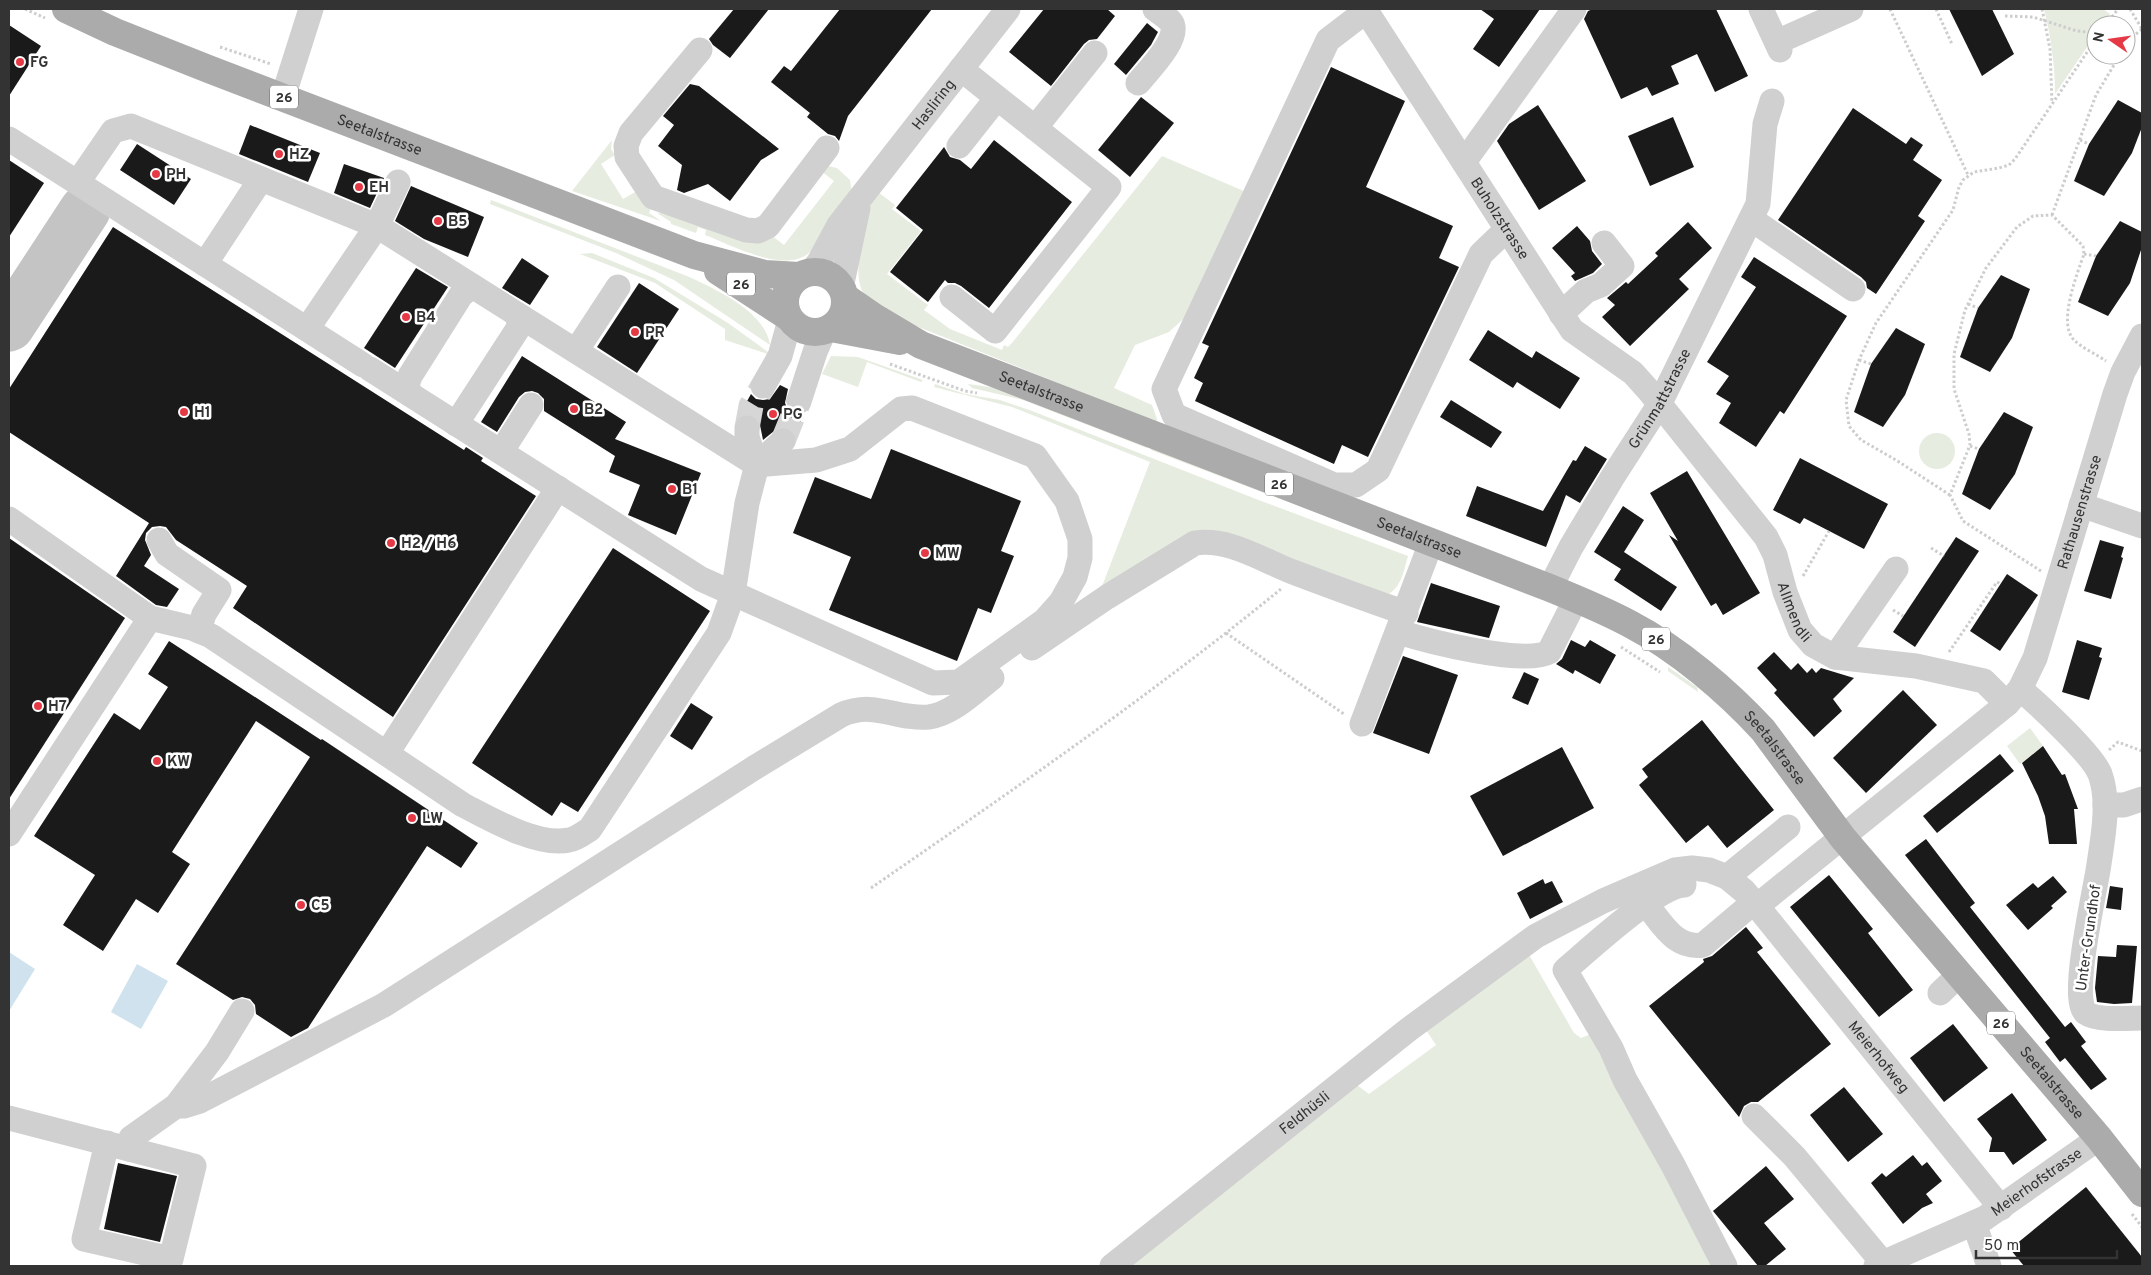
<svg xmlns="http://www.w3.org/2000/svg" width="2151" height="1275" font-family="Overpass,sans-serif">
  <rect width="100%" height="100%" fill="#fff"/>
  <g fill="#e6ecdf">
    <path d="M2044,9H2103L2110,14L2102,25H2096V34L2055,94C2055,65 2051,37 2044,9Z"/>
    <polygon points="612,140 611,149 615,155 601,164 623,199 637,191 651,208 649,213 661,221 572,191"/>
    <path d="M1162,156L1246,192L1191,312L1169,332L1135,345L1114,388L1152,405L1157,419L1156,422L911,324C895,316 873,307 863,292C853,279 861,223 868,209C870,203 875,197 878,192L895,205L892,209L921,231L887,274L928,305L924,310L950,329L1002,350L1004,345L1008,347L1012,343Z"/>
    <path d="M828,166L837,168L850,180L852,193C839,212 827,235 810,252C786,275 731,245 705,235L706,230L698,227L696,233L671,224V222L657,213L674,214L771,235L784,245L834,181L821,171Z"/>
    <path d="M491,200L687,276C715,289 765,311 770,345L674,280L616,253L490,204Z"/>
    <polygon points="592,253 654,278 728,323 768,352 768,354 725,340 725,329 655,283 580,254"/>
    <polygon points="831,356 858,357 923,380 921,382 867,362 858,387 822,374"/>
    <path d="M935,384L965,394L1000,400L1032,411L1256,499L1408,556C1403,573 1402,588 1384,597L1218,537L1099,594L1150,462L1012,407L934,387Z"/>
    <polygon points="968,384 997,388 1148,445 1147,448 1023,400 972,388"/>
    <circle cx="1937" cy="451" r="18"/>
    <polygon points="1152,447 1420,552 1151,450"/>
    <polygon points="1668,667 1697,687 1698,692 1668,671"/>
    <polygon points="2030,728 2043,746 2020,764 2007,746"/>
    <polygon points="1528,953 1574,1033 1581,1038 1596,1032 1718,1266 1120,1266 1353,1082 1369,1094 1436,1045 1422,1024"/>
  </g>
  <g fill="#cfe2ee">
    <polygon points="9,952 35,969 9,1011"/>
    <polygon points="137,964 168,981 141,1029 111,1012"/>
  </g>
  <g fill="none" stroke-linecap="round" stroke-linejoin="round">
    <polyline stroke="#c4c4c4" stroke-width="51" points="9,326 85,210"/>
  </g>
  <g fill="#1a1a1a">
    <polygon points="734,9 769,9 730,58 713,45 709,39"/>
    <polygon points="840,9 932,9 848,116 839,141 835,136 828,134 807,117 810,113 771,82 784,66 791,71"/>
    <polygon points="1044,9 1107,9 1115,16 1097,39 1089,40 1084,44 1051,86 1009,52"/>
    <polygon points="1480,9 1540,9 1499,67 1473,49 1494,19"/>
    <polygon points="1593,9 1716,9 1748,76 1715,92 1697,54 1671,66 1679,84 1652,96 1647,87 1621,99 1584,19 1588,11"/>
    <polygon points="1949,9 1992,9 2014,54 1982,76"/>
    <polygon points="1147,23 1158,32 1151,45 1126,75 1114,64"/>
    <polygon points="9,25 41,46 9,96"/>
    <polygon points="1331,67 1405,101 1366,187 1453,226 1439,258 1459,267 1368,457 1342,445 1334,464 1195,401 1203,383 1194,378 1209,346 1202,343"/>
    <polygon points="690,84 699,86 779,149 761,160 730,201 708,184 684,193 677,190 682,165 658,146 674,125 663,116"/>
    <polygon points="1141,97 1174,123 1130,177 1098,150"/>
    <polygon points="2118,100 2142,113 2142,127 2132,153 2104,196 2074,181 2089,144"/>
    <polygon points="1538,105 1586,181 1539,210 1497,141 1509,124"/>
    <polygon points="1853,108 1906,144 1911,137 1923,145 1913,160 1942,180 1918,216 1925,221 1876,294 1867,288 1866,282 1861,277 1778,220"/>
    <polygon points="1673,117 1694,167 1650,186 1628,136"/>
    <polygon points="250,125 320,153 308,182 239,154"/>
    <polygon points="994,140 1072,202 989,308 961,286 955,283 948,283 945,280 928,302 890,272 923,230 896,208 944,147 950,157 960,160 971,169"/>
    <polygon points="137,144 191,179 174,205 120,170"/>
    <polygon points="9,160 44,183 9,237"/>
    <polygon points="344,164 384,178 370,208 334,193"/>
    <polygon points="411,186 484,217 468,257 424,239 395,221"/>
    <polygon points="2120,221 2142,232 2142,247 2130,283 2108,316 2078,302 2096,256"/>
    <polygon points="1688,222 1712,248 1679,279 1689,289 1630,346 1602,317 1615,305 1607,298 1626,282 1628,284 1658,256 1655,253"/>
    <polygon points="1577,226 1590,241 1592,251 1602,264 1593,273 1575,281 1571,276 1575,273 1552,248"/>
    <polygon points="113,227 464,450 466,447 483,458 481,461 536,496 393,717 233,608 247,586 176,540 166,527 160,526 152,527 146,533 145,540 151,555 144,566 179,589 167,607 156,605 116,576 149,523 9,432 9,389"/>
    <polygon points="1754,257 1847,316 1784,414 1780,411 1756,447 1719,423 1731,403 1716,394 1729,376 1707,362 1756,287 1741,277"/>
    <polygon points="522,258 549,276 530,305 502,288"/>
    <polygon points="416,268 448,287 395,368 364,348"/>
    <polygon points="2001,275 2030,289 2012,338 1990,372 1960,357 1978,308"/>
    <polygon points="639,283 679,309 637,373 597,347"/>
    <polygon points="1896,328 1925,344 1905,395 1883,427 1854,412 1871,364"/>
    <polygon points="1488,330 1532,358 1536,351 1580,378 1560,409 1517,382 1513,388 1469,360"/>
    <polygon points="522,356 626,422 615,439 701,473 676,535 628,515 640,485 609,472 615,456 544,411 544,399 538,393 532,391 525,392 519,397 497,432 481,422"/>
    <polygon points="780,385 788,389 785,403 788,410 794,414 802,415 800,425 794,433 788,427 779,427 763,440 759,420 754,415 744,414 746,403 751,394 756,399 763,400 770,399"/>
    <polygon points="1451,400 1502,432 1491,448 1440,417"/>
    <polygon points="2004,412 2033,427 2015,474 1990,510 1962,494 1979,449"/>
    <polygon points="1585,446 1607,459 1580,503 1566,495 1546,547 1466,516 1477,486 1543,511 1573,460 1576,461"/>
    <polygon points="891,449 1021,501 1001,551 1014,556 991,613 978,608 957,661 829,610 851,557 793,533 815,477 871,499"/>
    <polygon points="1800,458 1888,504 1864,549 1804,518 1800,524 1773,510"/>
    <polygon points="1687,471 1760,593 1723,615 1716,603 1711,606 1669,535 1678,541 1650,493"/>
    <polygon points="1623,506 1644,520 1624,552 1677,587 1661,611 1614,580 1621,569 1594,552"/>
    <polygon points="1956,537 1979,551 1915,647 1893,632"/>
    <polygon points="9,538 125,618 9,799"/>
    <polygon points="2100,540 2124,547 2121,557 2123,558 2111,599 2084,591"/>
    <polygon points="613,548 710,611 578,812 561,802 552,816 472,763"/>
    <polygon points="2007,574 2038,595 2000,651 1970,631"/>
    <polygon points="1431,583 1500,606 1489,638 1417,622"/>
    <polygon points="1571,640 1585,647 1590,640 1616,655 1600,684 1575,670 1573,674 1556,664 1562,659"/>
    <polygon points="2077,640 2102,648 2099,657 2102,658 2089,700 2062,692"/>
    <polygon points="169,641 321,740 322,739 478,843 461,868 427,846 308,1028 291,1037 256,1014 255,1005 250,999 242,997 233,1000 176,964 310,757 256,721 172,852 190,864 158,913 136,899 103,951 63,925 95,875 34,836 114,713 140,730 168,687 148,674"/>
    <polygon points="1774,652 1791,670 1798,663 1807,673 1812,668 1816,673 1821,668 1854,678 1833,699 1842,711 1814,737 1774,693 1777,690 1757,668"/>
    <polygon points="1403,656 1458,675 1429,754 1373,733"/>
    <polygon points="1524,672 1539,679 1528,705 1512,698"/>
    <polygon points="1903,690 1937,725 1866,793 1833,758"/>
    <polygon points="691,703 713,717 692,750 670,736"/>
    <polygon points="1702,720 1774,810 1727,848 1708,825 1686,843 1639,785 1648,777 1642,769"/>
    <polygon points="2043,746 2062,775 2065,774 2078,809 2074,809 2077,844 2049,844 2045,816 2038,796 2022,763"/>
    <polygon points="1562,747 1594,808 1503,856 1470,796"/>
    <polygon points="2000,754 2014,771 1937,833 1923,816"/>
    <polygon points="1926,839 1975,903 1970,907 2065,1027 2071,1022 2086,1042 2081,1046 2107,1079 2091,1090 2065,1058 2060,1062 2045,1042 2050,1038 1905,855"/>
    <polygon points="1829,875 1873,929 1868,933 1913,990 1879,1017 1790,907"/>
    <polygon points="2053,876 2067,892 2051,906 2053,908 2028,930 2006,905 2033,883 2038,888"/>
    <polygon points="1543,879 1545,884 1552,881 1563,902 1530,919 1517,893"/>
    <polygon points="2110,886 2123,888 2121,910 2106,908"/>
    <polygon points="1746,927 1763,948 1757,952 1831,1044 1758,1102 1751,1102 1744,1106 1739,1117 1649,1006 1704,962 1703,959 1712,956"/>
    <polygon points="2117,945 2137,946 2132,1003 2114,1004 2097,1002 2095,988 2098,956 2116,957"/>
    <polygon points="1953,1024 1988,1068 1944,1102 1910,1058"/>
    <polygon points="1844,1087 1883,1134 1848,1162 1810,1115"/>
    <polygon points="2012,1093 2047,1140 2013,1165 2004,1152 1989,1152 1992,1138 1977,1119"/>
    <polygon points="1913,1155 1922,1166 1927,1162 1942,1181 1926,1194 1933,1203 1922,1208 1903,1224 1871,1183 1882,1173 1886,1177"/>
    <polygon points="118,1163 177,1176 160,1242 104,1229"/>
    <polygon points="1766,1166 1794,1199 1764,1223 1786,1249 1765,1266 1758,1266 1713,1211"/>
    <polygon points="2086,1187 2142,1257 2142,1266 2024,1266 2010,1249"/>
  </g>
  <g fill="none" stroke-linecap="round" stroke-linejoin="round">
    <g stroke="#d6d6d6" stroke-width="25" stroke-dasharray="25 12" stroke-linecap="butt">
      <polyline points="747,428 751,406 763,386"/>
      <polyline points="783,441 799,401"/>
    </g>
    <g stroke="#cdcdcd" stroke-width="3" stroke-dasharray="2.5 2.5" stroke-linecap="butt">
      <polyline points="25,9 45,18"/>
      <polyline points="1890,9 1968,175"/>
      <polyline points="1936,9 1952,44"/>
      <polyline points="2042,9 2050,49 2052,103"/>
      <polyline points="2130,9 2142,29"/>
      <polyline points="2005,16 2033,17 2077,31 2096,33"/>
      <polyline points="2106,25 2118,9"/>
      <polyline points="2126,45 2130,39 2142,29"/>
      <polyline points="220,47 271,64"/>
      <polyline points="2080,140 2089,144"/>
      <polyline points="2052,215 2096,95 2120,55"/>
      <polyline points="2084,254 2096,256"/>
      <polyline points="1968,304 1978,308"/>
      <polyline points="1859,360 1871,364"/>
      <polyline points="890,364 965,391 977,393"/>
      <polyline points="1970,446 1979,449"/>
      <polyline points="1950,495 1896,460 1861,440 1849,426 1846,400 1859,360 1876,323 1953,210 1959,187 1963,180 1974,172 1999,168 2009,165 2015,159 2096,39"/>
      <polyline points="1931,548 1944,556"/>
      <path d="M2041,571L1963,521L1950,495L1970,445L1969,434L1954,389V354L1965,310L1986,268L2017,227L2033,216L2052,215L2083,246L2084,254C2078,272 2057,323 2074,340C2082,348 2096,354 2106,361"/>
      <polyline points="1803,576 1829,531"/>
      <polyline points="1893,610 1903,616"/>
      <polyline points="1226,633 1344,714"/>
      <polyline points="1621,647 1660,672"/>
      <polyline points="1949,652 1997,582 2001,584"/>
      <polyline points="2109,750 2118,742 2142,751"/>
      <path d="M871,888C1010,792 1150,696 1281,589"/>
      <polyline points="2132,1214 2142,1227"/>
    </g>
    <g stroke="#d0d0d0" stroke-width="25">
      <path id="s1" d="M1365,9L1572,330L1633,373L1650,392L1766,537L1775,555L1785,592L1800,630L1813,645L1835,657L1916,666L1984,681L2007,704"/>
      <polyline points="1761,9 1780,50"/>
      <polyline points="1366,11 1328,40 1164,389 1174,415 1334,485 1356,485 1378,470 1481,254 1507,229"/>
      <polyline points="1777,42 1851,9"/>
      <polyline points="700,50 631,133 626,146 627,157 653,197 746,230 758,231 768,226 827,148"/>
      <path d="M1138,83C1148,71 1182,37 1171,22C1167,17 1160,13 1155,9"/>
      <polyline points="283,97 311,9"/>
      <polyline points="1035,128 1095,53"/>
      <polyline points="9,139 363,365"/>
      <polyline points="959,146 997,98"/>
      <polyline points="1464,162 1574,9"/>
      <polyline points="78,182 113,131 131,126 377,226 757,465 816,460 850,449 901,409 912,408 1035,456 1067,501 1080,539 1080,558 1075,577 1061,602 1044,621 959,682 933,683 701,579 370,369"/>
      <polyline points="1751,219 1853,289"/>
      <polyline points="205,264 261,179"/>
      <path id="s2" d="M811,272L819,262L839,225L1008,9"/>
      <polyline points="841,288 858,208"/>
      <polyline points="952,297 995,331 1109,187 961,69"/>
      <polyline points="1561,314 1586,291 1601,285 1622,266 1604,243"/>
      <polyline points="307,329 377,226 398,182"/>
      <polyline points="576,351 618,287"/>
      <polyline points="763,386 780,356 790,320"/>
      <polyline points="410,394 407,385 410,376 461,295 472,286"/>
      <polyline points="799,401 815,352 824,331"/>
      <polyline points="456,424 519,327 518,315"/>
      <polyline points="747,428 747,437 757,465"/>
      <polyline points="501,452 531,405"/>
      <polyline points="2081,505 2142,526"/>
      <path d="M9,519L150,618L192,628L211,636L463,805C490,819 538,847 569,840C576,839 584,833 590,829L719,633L733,594L747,503L757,465L783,441"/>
      <polyline points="159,540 167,554 219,590 204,614 199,631"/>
      <path id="s3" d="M1550,588L1571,547L1612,478L1659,405L1758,204L1765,124L1772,101"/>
      <path d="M1399,632C1427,641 1525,666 1549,652L1576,599"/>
      <path d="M1032,648L1107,597L1195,543C1229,538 1262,560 1293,572C1330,586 1368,600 1406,613"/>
      <polyline points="1835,657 1896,569"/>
      <path d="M2020,689C2038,704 2092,754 2100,774C2110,801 2103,837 2099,864C2096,888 2069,1000 2086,1013C2097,1021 2129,1018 2142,1018"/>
      <polyline points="1362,724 1431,543"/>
      <polyline points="387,753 558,488"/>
      <polyline points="2105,805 2124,805 2142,799"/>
      <polyline points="9,834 150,618"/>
      <polyline points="1727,877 1788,827"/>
      <path d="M1684,885C1656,887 1589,950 1565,970L1611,1048L1625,1080L1673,1165L1725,1266"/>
      <path d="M1646,904C1662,923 1674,949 1703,945L1754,902"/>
      <path id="s4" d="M1757,906L2001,1208"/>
      <polyline points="1940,993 1960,974"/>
      <path d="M176,1106H184L200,1101L384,1005L754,768L841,715C875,700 896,720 929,717C952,714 974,692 992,678"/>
      <polyline points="1754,1116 1794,1156 1883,1263"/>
      <polyline points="9,1118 194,1166 171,1259 84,1239 107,1143"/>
      <polyline points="129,1149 131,1138 176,1106 217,1052 242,1011"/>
      <polyline points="1974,1223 1989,1266"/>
      <path id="s5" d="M1112,1266L1408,1030L1536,936L1603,901L1675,870L1692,868L1709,870L1727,877L1744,891L1757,906L2007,704L2020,689L2035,658L2115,394L2123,372L2142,336"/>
      <path id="s6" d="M1876,1266L1985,1218L2099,1138"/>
    </g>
    <g stroke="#ababab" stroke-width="28">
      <path id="s7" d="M66,9L115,32L211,70L694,255L765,274L799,276"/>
      <polyline points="718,271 787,316"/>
      <circle cx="815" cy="302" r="30"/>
      <path id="s8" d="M845,297L874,317L921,345L1550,588C1577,599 1604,610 1630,624C1678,649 1727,691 1763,730L1843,838L2099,1138L2142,1193"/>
      <polyline points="831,328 900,341"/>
    </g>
  </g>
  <g fill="#e63946" stroke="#fff" stroke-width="2">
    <circle cx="20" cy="62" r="5"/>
    <circle cx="279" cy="154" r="5"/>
    <circle cx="156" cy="174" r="5"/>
    <circle cx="359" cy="187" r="5"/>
    <circle cx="438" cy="221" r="5"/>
    <circle cx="406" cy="317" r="5"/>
    <circle cx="635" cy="332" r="5"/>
    <circle cx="574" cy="409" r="5"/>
    <circle cx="184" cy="412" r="5"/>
    <circle cx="773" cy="414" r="5"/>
    <circle cx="672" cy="489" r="5"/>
    <circle cx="391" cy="543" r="5"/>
    <circle cx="925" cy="553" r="5"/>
    <circle cx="38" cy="706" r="5"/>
    <circle cx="157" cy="761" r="5"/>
    <circle cx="412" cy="818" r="5"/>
    <circle cx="301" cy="905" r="5"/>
  </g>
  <g text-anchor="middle" stroke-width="5" stroke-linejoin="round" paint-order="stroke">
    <g fill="#fff" stroke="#707070" stroke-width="1">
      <rect x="270" y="85.5" width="28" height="23" rx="4"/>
      <rect x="727" y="272.5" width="28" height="23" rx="4"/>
      <rect x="1265" y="472.5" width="28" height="23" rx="4"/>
      <rect x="1642" y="627.5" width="28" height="23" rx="4"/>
      <rect x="1987" y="1011.5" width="28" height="23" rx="4"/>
    </g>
    <g font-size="14" font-weight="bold" fill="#333">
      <text x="284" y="102">26</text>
      <text x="741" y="289">26</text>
      <text x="1279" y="489">26</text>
      <text x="1656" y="644">26</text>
      <text x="2001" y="1028">26</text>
    </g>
    <g font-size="15" font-weight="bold" fill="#333" stroke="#fff" text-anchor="start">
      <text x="30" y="67">FG</text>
      <text x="289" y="159">HZ</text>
      <text x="166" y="179">PH</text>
      <text x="369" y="192">EH</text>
      <text x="448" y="226">B5</text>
      <text x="416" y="322">B4</text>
      <text x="645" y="337">PR</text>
      <text x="584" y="414">B2</text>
      <text x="194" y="417">H1</text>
      <text x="783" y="419">PG</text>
      <text x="682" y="494">B1</text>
      <text x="401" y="548">H2 / H6</text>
      <text x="935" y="558">MW</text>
      <text x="48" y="711">H7</text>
      <text x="167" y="766">KW</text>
      <text x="422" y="823">LW</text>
      <text x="311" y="910">C5</text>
    </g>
    <g font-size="15" fill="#333" stroke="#fff">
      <text dy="5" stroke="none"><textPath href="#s2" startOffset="208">Hasliring</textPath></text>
      <text dy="5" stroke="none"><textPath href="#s7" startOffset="338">Seetalstrasse</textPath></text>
      <text dy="5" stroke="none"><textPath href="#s1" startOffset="249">Buholzstrasse</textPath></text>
      <text dy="5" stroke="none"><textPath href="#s8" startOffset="219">Seetalstrasse</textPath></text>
      <text dy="5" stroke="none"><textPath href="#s3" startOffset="219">Grünmattstrasse</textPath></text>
      <text dy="5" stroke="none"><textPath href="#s5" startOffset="1315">Rathausenstrasse</textPath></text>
      <text dy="5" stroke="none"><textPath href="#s8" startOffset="624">Seetalstrasse</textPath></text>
      <text dy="5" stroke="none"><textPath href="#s1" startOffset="748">Allmendli</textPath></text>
      <text dy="5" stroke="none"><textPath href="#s8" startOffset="1044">Seetalstrasse</textPath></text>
      <text transform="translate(2088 938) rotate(-82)" y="5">Unter-Grundhof</text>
      <text dy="5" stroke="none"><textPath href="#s4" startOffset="194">Meierhofweg</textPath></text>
      <text dy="5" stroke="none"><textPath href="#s8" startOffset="1479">Seetalstrasse</textPath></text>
      <text dy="5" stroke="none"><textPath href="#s5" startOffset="246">Feldhüsli</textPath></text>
      <text dy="5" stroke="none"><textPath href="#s6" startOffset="182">Meierhofstrasse</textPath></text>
    </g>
  </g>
  <rect width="2151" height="1275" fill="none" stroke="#333333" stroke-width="20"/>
  <g transform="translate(2111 40) rotate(283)"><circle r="24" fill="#ffffff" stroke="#adadad"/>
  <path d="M0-4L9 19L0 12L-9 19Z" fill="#e63946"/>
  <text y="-8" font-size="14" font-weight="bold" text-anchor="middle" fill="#333333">N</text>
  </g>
  <path d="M1976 1250v8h141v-8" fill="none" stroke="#333333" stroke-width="2.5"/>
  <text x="1984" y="1250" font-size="15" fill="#333333" stroke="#ffffff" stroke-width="4" paint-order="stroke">50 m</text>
</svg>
